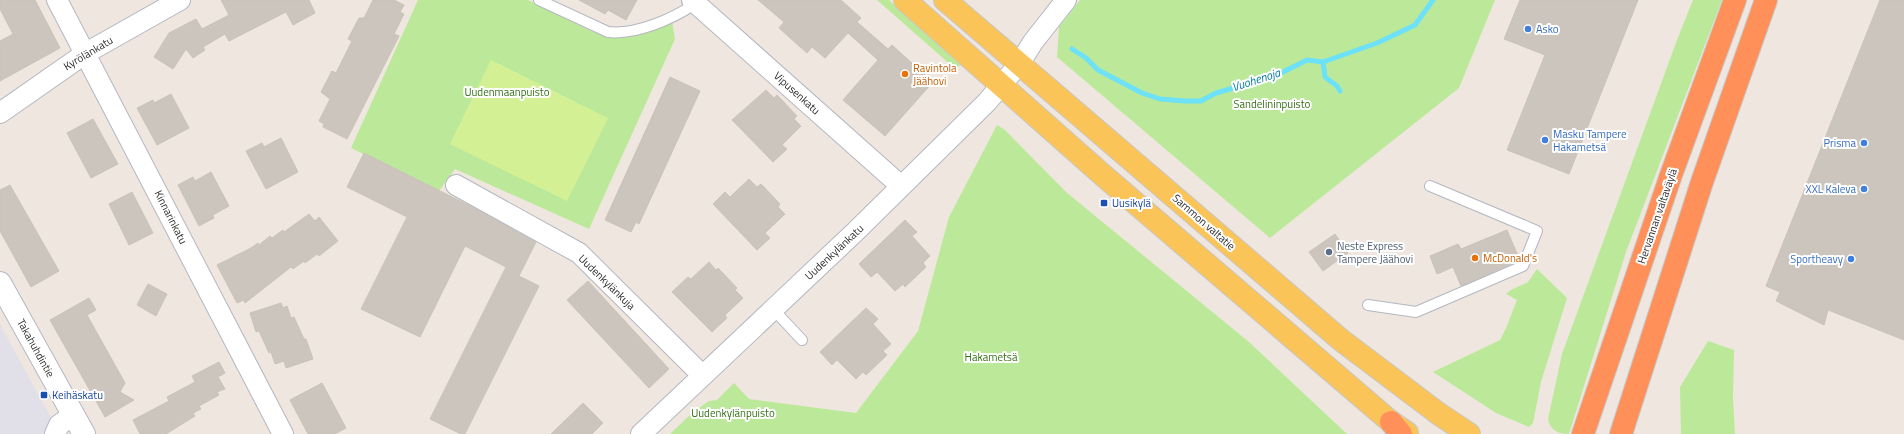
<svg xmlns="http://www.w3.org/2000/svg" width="1904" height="434" font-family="'Titillium Web',sans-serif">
  <rect width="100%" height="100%" fill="#efe7df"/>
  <polygon fill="#e1e0e8" points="0,324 51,418 43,434 0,434"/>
  <g fill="#bce999">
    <polygon points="418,0 528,0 593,32 619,38 636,35 672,21 675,39 589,229 455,169 439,191 351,148"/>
    <polygon points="877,0 889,0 961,65 956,68 952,66"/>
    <polygon points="1080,0 1495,0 1459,88 1270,238 1057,57 1059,27"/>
    <path d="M1693,0H1722L1626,252L1569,434C1558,434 1550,430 1548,419L1562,354L1677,40Z"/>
    <polygon points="997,125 1005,130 1066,192 1249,342 1347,434 670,434 693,412 709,401 717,400 734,383 749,399 856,413 918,331 949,217"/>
    <polygon points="1537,269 1567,298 1541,382 1533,423 1529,427 1496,413 1433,372 1500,340 1506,328 1517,300 1506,294 1511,290 1528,282"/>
    <polygon points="1708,341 1734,350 1733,398 1735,434 1681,434 1680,387"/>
  </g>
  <polygon fill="#d3f194" points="491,60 608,118 567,201 450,144"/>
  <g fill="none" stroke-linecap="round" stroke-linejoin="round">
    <g stroke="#6ce1f7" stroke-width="5">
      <polyline points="1072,49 1086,58 1098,70 1142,93 1160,99 1185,101 1201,101 1216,93 1275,76 1307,60 1323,62 1377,43 1415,25 1433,0"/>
      <polyline points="1323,62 1325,77 1337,86 1340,91"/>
    </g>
  </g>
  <g fill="#cbc5bd" stroke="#cbc2b8">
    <polygon points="0,0 35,0 60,48 0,81 0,41 13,34 0,9"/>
    <polygon points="221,0 309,0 315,13 293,25 286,12 229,41 225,34 203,47 205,50 193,58 186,49 173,69 154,57 169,33 196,19 202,29 229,15"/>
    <polygon points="373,0 394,0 404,5 400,12 404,14 394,34 399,36 347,139 323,127 324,124 319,121 330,99 321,92 332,71 336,73 352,41 348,39 359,18 364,18"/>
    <polygon points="579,0 637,0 626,20 608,10 605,14"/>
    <polygon points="758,0 841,0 861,18 857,22 888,49 892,45 933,82 885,136 843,100 878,60 848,33 825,58 812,47 807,53 779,28 784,22"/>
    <polygon points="1520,0 1638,0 1569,174 1507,150 1545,55 1504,39"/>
    <polygon points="1880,0 1904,0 1904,340 1828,310 1824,325 1776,301 1780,292 1766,286"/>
    <polygon points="670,77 700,91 639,224 636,222 631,232 605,220"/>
    <polygon points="766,90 774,98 777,95 797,116 794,119 801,126 782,145 787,149 773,162 732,120"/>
    <polygon points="171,94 189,128 157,145 137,108 153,100 154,103"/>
    <polygon points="93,119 118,164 91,178 67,133"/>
    <polygon points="281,138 298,172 266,189 246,151 262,143 264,147"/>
    <polygon points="364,153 470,206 536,242 519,276 539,286 465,434 461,434 430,419 506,267 465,246 420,337 361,309 407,217 347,187"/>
    <polygon points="211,172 229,206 213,215 214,218 199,226 178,185 193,177 195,181"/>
    <polygon points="749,179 757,187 761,184 780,204 778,207 785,214 765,233 770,238 757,250 713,204 725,192 730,197"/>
    <polygon points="10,185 59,271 31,287 0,231 0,190"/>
    <polygon points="132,192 153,233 129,245 109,204"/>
    <polygon points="309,214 315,221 319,217 338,241 319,256 317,254 305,263 304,261 293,269 291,267 245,303 244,300 237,303 217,265 251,248 258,243 259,245 270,236 272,238 283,230 284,232"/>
    <polygon points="905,220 917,232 912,236 930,256 923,263 926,267 905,287 903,284 895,291 877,272 871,277 859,264"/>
    <polygon points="1507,230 1519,258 1518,261 1461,286 1453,267 1437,274 1430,256 1458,244 1461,249"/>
    <polygon points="1335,234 1348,253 1323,271 1309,252"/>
    <polygon points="709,262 716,270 718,268 737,288 735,290 743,298 725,315 727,318 712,332 672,292 688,277 691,279"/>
    <polygon points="588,281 669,369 649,388 567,300"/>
    <polygon points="148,284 167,294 156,316 137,305"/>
    <polygon points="89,298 96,310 87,315 125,383 120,392 134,400 105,417 50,320"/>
    <polygon points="281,303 283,308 287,306 291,318 294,317 304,339 306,339 313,359 286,368 284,361 275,364 271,352 269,353 259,331 256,332 250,313"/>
    <polygon points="866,308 878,319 873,324 891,344 883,351 887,355 866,375 863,372 856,379 837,360 832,365 820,352"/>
    <polygon points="219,362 225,373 218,377 225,389 217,392 219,395 199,406 201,409 193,413 195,416 166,434 140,434 133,420 169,401 167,397 195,382 192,376"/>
    <polygon points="322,383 346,428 335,434 308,434 290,400"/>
    <polygon points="583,403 603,423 592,434 551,434"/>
  </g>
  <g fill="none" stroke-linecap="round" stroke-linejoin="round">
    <defs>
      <g id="lane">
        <path d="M539,0L608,32C636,35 673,19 696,3"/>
        <polyline points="1368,305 1416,312 1523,266 1537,231 1430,186"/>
        <polyline points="773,309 802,340"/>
      </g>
      <g id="street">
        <polyline points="57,0 283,434"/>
        <polyline points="692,0 901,186"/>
        <polyline points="0,113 86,53 180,0"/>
        <polyline points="456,185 579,253 702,375"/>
        <polyline points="55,434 59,425 73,415"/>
        <polyline points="641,434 855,232 987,102 1020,63 1033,42 1066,0"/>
      </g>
      <polyline id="secondary" points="0,283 84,434"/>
      <g id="primary">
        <polyline points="905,0 1105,177 1391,422 1407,433"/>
        <polyline points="945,0 1341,340 1439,414 1469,434"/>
      </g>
      <g id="highway">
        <polyline points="1391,422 1401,434"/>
        <polyline points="1583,434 1671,175 1735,0"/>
        <polyline points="1621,434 1702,182 1766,0"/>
      </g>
    </defs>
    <use href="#lane" stroke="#b3b7c1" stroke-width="12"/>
    <use href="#street" stroke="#b3b7c1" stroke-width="22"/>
    <use href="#secondary" stroke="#b3b7c1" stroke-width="24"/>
    <use href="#primary" stroke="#c8c8c8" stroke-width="24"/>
    <use href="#highway" stroke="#c8c8c8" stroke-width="24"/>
    <use href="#lane" stroke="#fff" stroke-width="10"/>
    <use href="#street" stroke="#fff" stroke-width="20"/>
    <use href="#secondary" stroke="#fff" stroke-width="22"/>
    <use href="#primary" stroke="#fac459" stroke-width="22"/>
    <use href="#highway" stroke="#ff905a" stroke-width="22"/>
  </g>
  <g fill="#3f7fe0" stroke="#fff" stroke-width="1.5">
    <circle cx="1528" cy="29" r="4"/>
    <circle cx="1545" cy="140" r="4"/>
    <circle cx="1864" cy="143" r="4"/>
    <circle cx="1864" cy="189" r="4"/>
    <circle cx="1851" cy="259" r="4"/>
  </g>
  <g fill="#e8710a" stroke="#fff" stroke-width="1.5">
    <circle cx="905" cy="74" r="4"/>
    <circle cx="1475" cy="258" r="4"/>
  </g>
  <g fill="#1a4fb4" stroke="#fff" stroke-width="1.5">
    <rect x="1100" y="199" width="8" height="8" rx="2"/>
    <rect x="40" y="391" width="8" height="8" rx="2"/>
  </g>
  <circle fill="#5c6f8a" stroke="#fff" stroke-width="1.5" cx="1329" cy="252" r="4"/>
  <g text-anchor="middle" stroke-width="4" stroke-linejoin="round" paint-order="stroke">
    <g font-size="11" fill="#366cbe" stroke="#fff" text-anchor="end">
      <text x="1536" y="33" text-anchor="start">Asko</text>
      <text x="1553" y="138" text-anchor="start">Masku Tampere<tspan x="1553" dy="13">Hakametsä</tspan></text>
      <text x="1856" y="147">Prisma</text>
      <text x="1856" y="193">XXL Kaleva</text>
      <text x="1843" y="263">Sportheavy</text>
    </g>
    <g font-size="11" fill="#2d2d2d" stroke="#fff">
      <text transform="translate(88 53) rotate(-31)" y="4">Kyrölänkatu</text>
      <text transform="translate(797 93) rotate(42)" y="4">Vipusenkatu</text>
      <text transform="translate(1657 216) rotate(-71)" y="4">Hervannan valtaväylä</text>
      <text transform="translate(171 217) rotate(63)" y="4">Kinnarinkatu</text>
      <text transform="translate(1204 222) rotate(41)" y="4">Sammon valtatie</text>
      <text transform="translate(834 252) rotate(-43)" y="4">Uudenkylänkatu</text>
      <text transform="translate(607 282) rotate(44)" y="4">Uudenkylänkuja</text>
      <text transform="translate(36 348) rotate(61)" y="4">Takahuhdintie</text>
    </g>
    <g font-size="11" fill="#c56008" stroke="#fff" text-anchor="start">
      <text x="913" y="72">Ravintola<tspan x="913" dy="13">Jäähovi</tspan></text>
      <text x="1483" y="262">McDonald's</text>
    </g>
    <g font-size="11" fill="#337116" stroke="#fff">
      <text x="507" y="96">Uudenmaanpuisto</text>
      <text x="1272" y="108">Sandelininpuisto</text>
      <text x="991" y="361">Hakametsä</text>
      <text x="733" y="417">Uudenkylänpuisto</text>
    </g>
    <g font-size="11" fill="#164399" stroke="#fff" text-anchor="start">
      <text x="1112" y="207">Uusikylä</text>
      <text x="52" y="399">Keihäskatu</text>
    </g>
    <g font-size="11" fill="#4e5e75" stroke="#fff" text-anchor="start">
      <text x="1337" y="250">Neste Express<tspan x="1337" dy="13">Tampere Jäähovi</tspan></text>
    </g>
    <g font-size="12" font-style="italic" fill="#057ca2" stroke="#fff">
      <text transform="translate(1256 80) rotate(-18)" y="4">Vuohenoja</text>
    </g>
  </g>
</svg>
